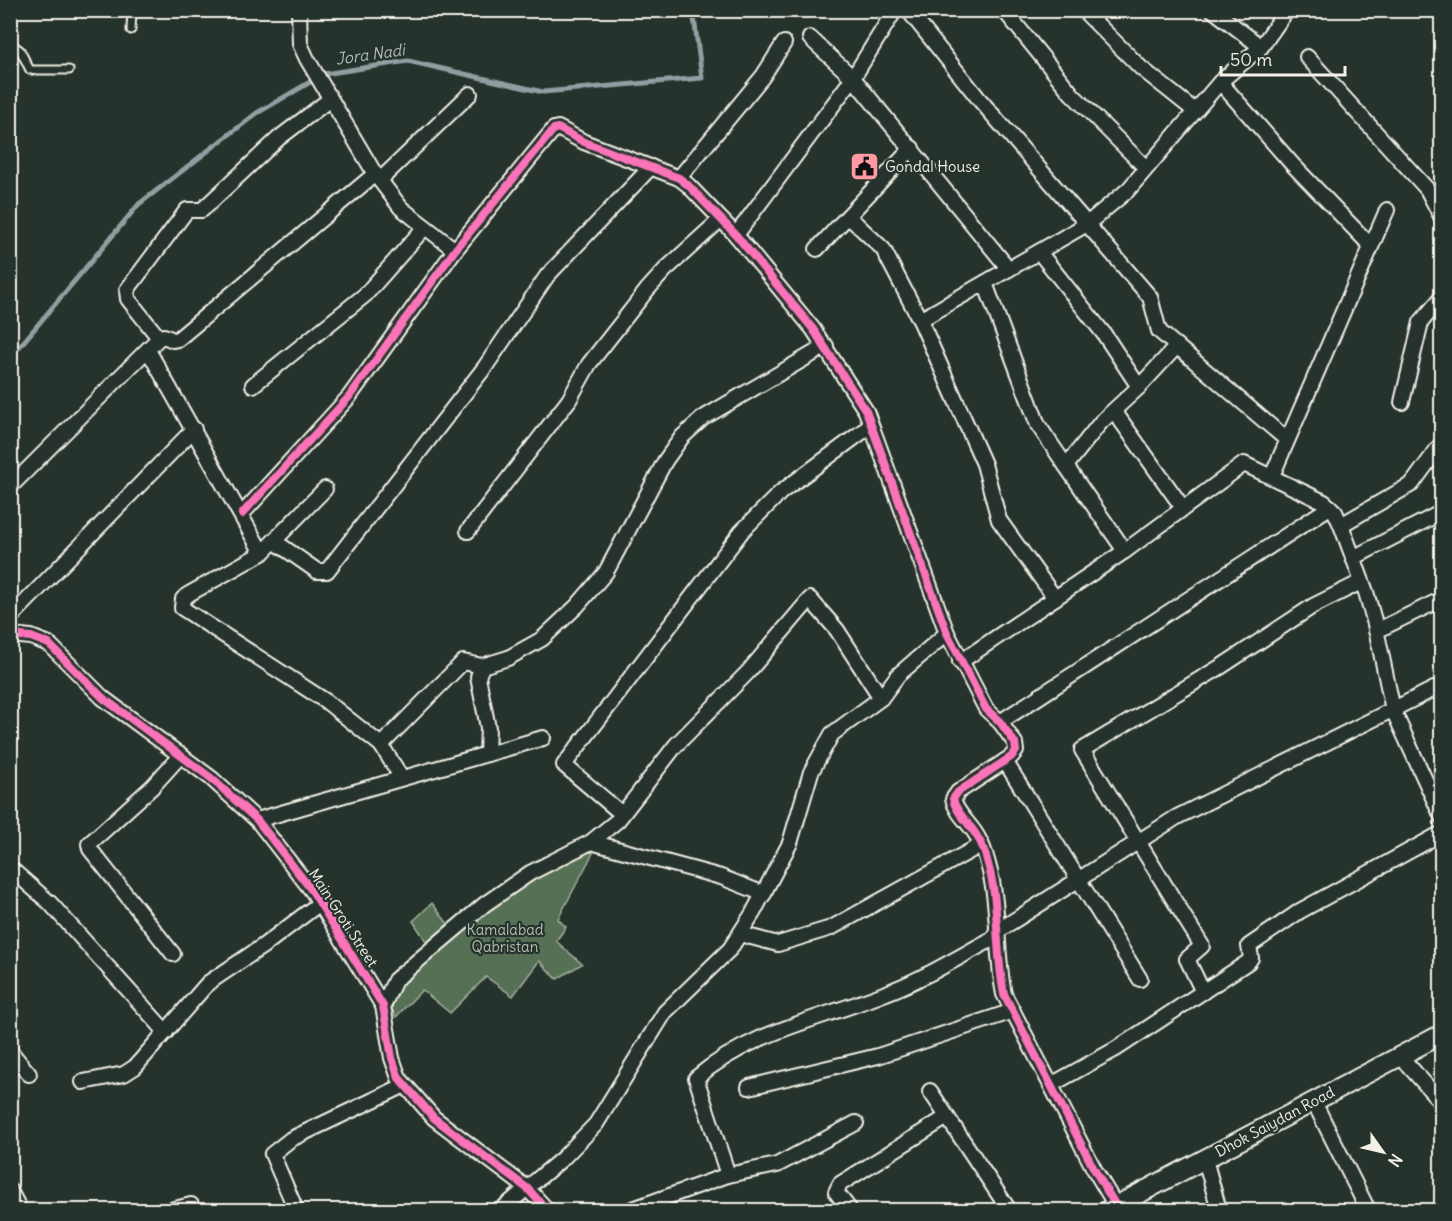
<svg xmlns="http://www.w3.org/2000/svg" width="1452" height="1221" font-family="Delius,sans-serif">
  <rect width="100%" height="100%" fill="#26332d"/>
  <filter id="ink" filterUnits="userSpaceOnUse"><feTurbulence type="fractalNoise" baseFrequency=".0167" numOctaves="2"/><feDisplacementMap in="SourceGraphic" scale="12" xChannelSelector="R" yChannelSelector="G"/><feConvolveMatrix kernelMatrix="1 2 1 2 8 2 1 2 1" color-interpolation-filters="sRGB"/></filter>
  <g filter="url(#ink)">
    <polygon fill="#567056" stroke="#a5b09f" stroke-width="1.5" points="580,849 593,853 558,919 566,927 556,941 582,964 557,979 539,961 513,996 486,977 450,1013 422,990 396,1017 386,998 430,947 413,921 432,903 452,929 543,857"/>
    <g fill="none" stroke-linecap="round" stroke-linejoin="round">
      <polyline stroke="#929fa2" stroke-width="5" points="10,358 139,204 257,113 324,74 408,61 543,92 702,78 693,10"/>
      <defs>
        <g id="lane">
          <polyline points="131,30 132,10"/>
          <polyline points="10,43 20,50 30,70 69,70"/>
        </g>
        <g id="street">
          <polyline points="299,10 300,44 307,59 375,174 401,208 455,250"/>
          <polyline points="908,10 979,99 1087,224 920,320 984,464 999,520 1055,598 960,662"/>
          <polyline points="1004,10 1072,94 1146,168"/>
          <polyline points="1083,10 1141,68 1195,111"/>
          <polyline points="1213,10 1261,47 1220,82"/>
          <polyline points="810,38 853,78 1009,269"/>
          <polyline points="1261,47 1287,10"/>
          <polyline points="1307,57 1427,189 1442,218"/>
          <polyline points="679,178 763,76 784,43"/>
          <polyline points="380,180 470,94"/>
          <polyline points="848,216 883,249 920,320"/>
          <polyline points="736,235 853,78 895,10"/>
          <polyline points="817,249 912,148"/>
          <polyline points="1039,252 1104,334 1139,387 1177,346"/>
          <polyline points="985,283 1038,425 1066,466"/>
          <polyline points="159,338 128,299 127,290 187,210 202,210 279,138 329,100"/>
          <polyline points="148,350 262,553"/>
          <polyline points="253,385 365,295 425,227"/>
          <polyline points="1402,402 1421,322 1442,297"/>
          <polyline points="1114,411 1183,508"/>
          <polyline points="1287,440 1159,331 1150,297 1087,224 1128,190 1220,82 1292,164 1371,246"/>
          <polyline points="1272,476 1387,210"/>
          <polyline points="10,487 159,338 164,336 173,340 178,339 375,174"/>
          <polyline points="325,489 262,553 189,594 183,599 182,608 327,702 381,745 402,778"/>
          <path d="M242,514L349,397L455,250L554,129L558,128L584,142L679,178L688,185L736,235L813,329L866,411L947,633L986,709L1000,722L1015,743L1016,751L1011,757L958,792L953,799C956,814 971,824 978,838C983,845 986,856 988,864C1000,906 995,951 1004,994L1094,1169L1116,1206"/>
          <polyline points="1341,525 1412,484 1442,443"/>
          <polyline points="468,531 569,400 589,364 647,290 665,270 720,220"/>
          <polyline points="274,541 317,571 327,571 485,367 547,276 651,167"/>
          <polyline points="1125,551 1244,464 1324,502 1335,512 1341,525 1366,592 1375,624 1393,710 1442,817"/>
          <polyline points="1353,558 1442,512"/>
          <polyline points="1055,598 1125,551 1066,466 1101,422 1139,387"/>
          <polyline points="10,618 194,429"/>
          <polyline points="1376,631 1442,599"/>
          <polyline points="10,635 31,637 49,644 103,698 211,778 257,820 313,892 383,1006 392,1058 399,1078 434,1118 528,1189 547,1210"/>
          <polyline points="482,666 478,677 488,728 487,754"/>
          <polyline points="1000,722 1330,507"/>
          <polyline points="381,745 463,662 482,666 508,658 542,639 577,606 606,572 665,461 682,437 703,418 826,346"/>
          <polyline points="1005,761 1140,979"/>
          <polyline points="622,814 564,765 742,531 781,492 870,426"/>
          <polyline points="257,820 543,738"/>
          <polyline points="591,842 721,877 764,894"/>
          <polyline points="10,868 50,903 166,1032"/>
          <polyline points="996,932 1177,817 1442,685"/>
          <polyline points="740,934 778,944 831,928 981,845"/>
          <polyline points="173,954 90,849 89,844 152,787 181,755"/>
          <polyline points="1203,992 1187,959 1202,946 1082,750 1222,666 1313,606 1361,582"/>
          <polyline points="383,1006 395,980 485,904 530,873 591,842 618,820 676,745 748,672 810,599 837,630 881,698"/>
          <polyline points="10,1051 29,1074"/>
          <polyline points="1400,1056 1442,1103"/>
          <polyline points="83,1082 124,1074 135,1067 208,983 263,946 320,903"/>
          <polyline points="1051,1085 1116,1049 1248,962 1251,958 1249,946 1300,911 1442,833"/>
          <polyline points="749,1087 878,1056 1013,1011"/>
          <polyline points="930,1091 1009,1210"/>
          <polyline points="1314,1102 1368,1210"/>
          <polyline points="1205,1159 1219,1210"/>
          <path d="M728,1175L696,1078C753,1030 819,1020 886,993C924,979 960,956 996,937"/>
          <polyline points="10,1191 20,1210"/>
          <polyline points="171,1210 191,1205"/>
          <polyline points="296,1210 272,1154 291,1139 405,1085"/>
          <polyline points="501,1210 563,1158 596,1124 665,1012 730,949 753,913 790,843 811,772 832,734 881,698 898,675 947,633"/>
          <polyline points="630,1210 728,1175 777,1165 856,1123"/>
          <polyline points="850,1210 836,1192 840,1184 947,1117"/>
        </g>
        <polyline id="secondary" points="1108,1210 1442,1034"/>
      </defs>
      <use href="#lane" stroke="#f4f1e8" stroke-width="11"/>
      <use href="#street" stroke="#f4f1e8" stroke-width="18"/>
      <use href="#secondary" stroke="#f4f1e8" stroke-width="22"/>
      <use href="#lane" stroke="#26332d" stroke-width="7"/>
      <use href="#street" stroke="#26332d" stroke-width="14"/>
      <use href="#secondary" stroke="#26332d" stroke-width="18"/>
      <defs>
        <g id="cycleway">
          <path d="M242,514L349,397L455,250L554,129L558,128L584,142L679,178L688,185L736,235L813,329L866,411L947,633L986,709L1000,722L1015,743L1016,751L1011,757L958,792L953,799C956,814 971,824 978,838C983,845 986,856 988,864C1000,906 995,951 1004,994L1094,1169L1116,1206"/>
          <polyline points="10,635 31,637 49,644 103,698 211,778 257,820 313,892 383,1006 392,1058 399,1078 434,1118 528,1189 547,1210"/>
        </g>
      </defs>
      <use href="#cycleway" stroke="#26332d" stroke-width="11"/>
      <use href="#cycleway" stroke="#fb73b8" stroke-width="8"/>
    </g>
  </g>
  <defs>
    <symbol id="civic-square" viewBox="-11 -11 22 22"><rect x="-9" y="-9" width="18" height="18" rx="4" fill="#ff9aa2" stroke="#26332d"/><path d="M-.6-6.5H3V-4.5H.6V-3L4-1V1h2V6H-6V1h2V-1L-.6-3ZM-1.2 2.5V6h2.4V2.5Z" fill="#111"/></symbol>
  </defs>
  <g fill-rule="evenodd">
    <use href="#civic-square" x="848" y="150" width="33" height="33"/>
  </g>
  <g text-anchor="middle" stroke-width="4.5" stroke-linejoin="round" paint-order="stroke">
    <g font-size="15" fill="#f4f1e8" stroke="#26332d" text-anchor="start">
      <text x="885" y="172">Gondal House</text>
    </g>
    <g font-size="15" fill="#f4f1e8" stroke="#26332d">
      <text transform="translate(343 918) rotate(57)" y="5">Main Groti Street</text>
      <text transform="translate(1275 1122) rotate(-28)" y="5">Dhok Saiydan Road</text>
    </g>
    <g font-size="15" fill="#b5bdae" stroke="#26332d">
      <text x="505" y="935">Kamalabad<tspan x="505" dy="17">Qabristan</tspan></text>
    </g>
    <g font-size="16" font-style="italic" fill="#b2bbba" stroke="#26332d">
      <text transform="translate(370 54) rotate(-8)" y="6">Jora Nadi</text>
    </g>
  </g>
  <rect width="1452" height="1221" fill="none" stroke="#26332d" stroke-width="36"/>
  <rect x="18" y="18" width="1416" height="1185" fill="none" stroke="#f4f1e8" stroke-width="2" filter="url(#ink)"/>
  <g transform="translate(1383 1152) rotate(124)" stroke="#26332d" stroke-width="4.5" paint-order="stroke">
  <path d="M0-4.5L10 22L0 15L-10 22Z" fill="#f4f1e8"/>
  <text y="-9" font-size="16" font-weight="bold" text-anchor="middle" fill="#f4f1e8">N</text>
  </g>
  <path d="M1221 66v9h124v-9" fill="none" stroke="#f4f1e8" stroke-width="3"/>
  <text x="1230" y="66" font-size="18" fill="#f4f1e8" stroke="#26332d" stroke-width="4.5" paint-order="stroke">50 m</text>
</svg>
